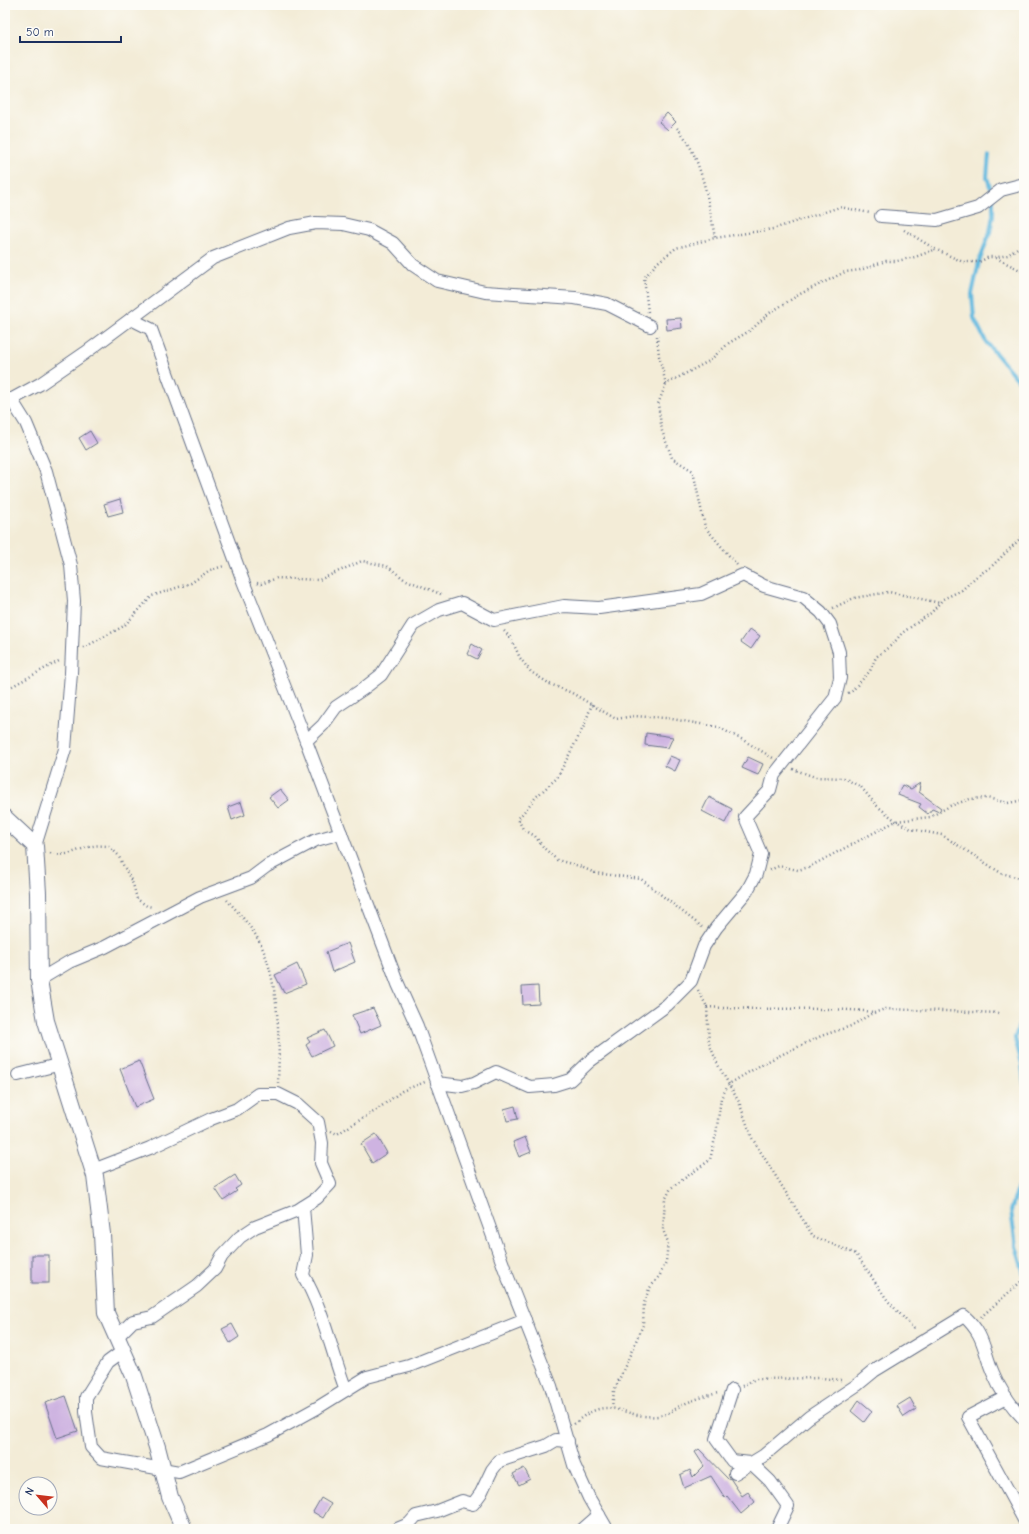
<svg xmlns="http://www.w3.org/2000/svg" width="1029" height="1534" font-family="'Comic Neue',sans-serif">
  <rect width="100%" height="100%" fill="#fdfcf7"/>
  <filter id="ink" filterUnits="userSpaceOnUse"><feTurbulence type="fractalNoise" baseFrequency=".025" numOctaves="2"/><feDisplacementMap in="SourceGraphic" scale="8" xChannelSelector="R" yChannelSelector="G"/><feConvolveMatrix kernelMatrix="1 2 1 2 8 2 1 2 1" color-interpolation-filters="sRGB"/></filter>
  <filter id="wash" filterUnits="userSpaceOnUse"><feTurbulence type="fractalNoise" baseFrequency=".012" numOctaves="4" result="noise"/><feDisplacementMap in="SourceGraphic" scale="16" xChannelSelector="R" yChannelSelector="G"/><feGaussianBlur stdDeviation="0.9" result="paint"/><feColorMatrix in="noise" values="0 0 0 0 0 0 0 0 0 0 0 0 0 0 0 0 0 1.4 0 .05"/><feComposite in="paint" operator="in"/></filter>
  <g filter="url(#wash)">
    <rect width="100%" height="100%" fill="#f3ecd7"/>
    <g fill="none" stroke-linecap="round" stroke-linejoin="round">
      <g stroke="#61b8de" stroke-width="4">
        <polyline points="989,155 987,177 993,196 993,215 990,232 979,262 972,294 974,318 986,342 1024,387"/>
        <polyline points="1024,1009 1015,1038 1022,1064 1024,1084"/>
        <polyline points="1024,1166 1011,1211 1016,1246 1024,1274"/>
      </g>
    </g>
    <g id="blocks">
      <g fill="#ceb3e1">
        <polygon points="667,113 676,122 668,130 659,122"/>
        <polygon points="681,318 682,328 667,330 666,319"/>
        <polygon points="90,431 97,443 86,450 79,438"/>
        <polygon points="120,499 123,512 108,516 104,504"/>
        <polygon points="750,629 760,636 751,649 741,642"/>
        <polygon points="472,644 482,650 477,659 467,654"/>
        <polygon points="646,733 673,737 668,748 645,745"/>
        <polygon points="670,756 680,760 675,771 665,766"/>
        <polygon points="748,757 763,764 758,775 742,768"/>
        <polygon points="920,783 919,792 941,808 939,812 932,809 928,814 919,807 921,804 898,795 902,785 911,789"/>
        <polygon points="280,789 289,800 278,808 269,797"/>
        <polygon points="709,797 732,809 725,823 702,811"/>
        <polygon points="241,802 245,815 232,820 228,807"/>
        <polygon points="348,943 355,962 332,972 326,952"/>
        <polygon points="297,964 306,984 284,993 275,975"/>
        <polygon points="538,986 539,1004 523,1005 522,987"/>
        <polygon points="373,1008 381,1025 360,1034 352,1015"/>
        <polygon points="325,1030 333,1046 312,1056 306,1045 310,1042 307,1038"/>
        <polygon points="139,1061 154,1099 135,1107 120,1069"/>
        <polygon points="515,1106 518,1119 507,1121 504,1109"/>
        <polygon points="376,1134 387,1153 372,1163 361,1144"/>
        <polygon points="525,1137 531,1152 519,1157 513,1142"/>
        <polygon points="235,1175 241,1185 235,1189 237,1191 223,1200 215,1188"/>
        <rect x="32" y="1255" width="17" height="28"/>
        <polygon points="232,1324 239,1337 230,1343 222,1329"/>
        <polygon points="66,1396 78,1431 57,1438 45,1403"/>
        <polygon points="910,1398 916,1409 904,1417 897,1406"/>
        <polygon points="859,1400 872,1411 864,1422 851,1411"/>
        <polygon points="699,1449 728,1479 730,1478 742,1496 748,1492 755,1502 741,1514 727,1496 725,1498 711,1476 684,1488 680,1475 690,1470 693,1477 704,1466 695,1452"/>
        <polygon points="524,1468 530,1479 519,1485 513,1474"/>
        <polygon points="321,1498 331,1504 323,1518 313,1512"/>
      </g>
    </g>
  </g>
  <g filter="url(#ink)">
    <use href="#blocks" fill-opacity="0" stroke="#677188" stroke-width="1"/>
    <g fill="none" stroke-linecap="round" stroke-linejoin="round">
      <defs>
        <g id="minor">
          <polyline points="881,216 937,220 978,208 1001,190 1024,184"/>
          <polyline points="131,319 151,329 243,581 306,741"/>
          <polyline points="11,399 26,423 46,471 71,565 74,601 71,673 65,749 35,846"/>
          <polyline points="5,403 40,384 85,353 213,258 289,228 316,223 343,224 369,230 393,243 413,265 437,281 485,292 575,298 607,304 650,326"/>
          <polyline points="39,980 69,962 105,947 200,897 251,878 267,866 316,840 341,833"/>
          <polyline points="18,1075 61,1064"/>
          <polyline points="437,1083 462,1086 474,1083 496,1072 530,1087 554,1085 570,1080 590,1061 667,1005 691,981 704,946 716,928 747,891 756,874 761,854 745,817 770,790 774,775 835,698 840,678 839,652 830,624 821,612 803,597 764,586 743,575 701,594 599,608 564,606 494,620 462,603 439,610 413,625 381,675 363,689 336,707 323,725 306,741 398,984 417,1026 505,1270 551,1386 574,1465 589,1498 607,1529"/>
          <polyline points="93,1170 150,1148 211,1119 237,1109 258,1094 278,1094 298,1104 318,1122 322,1143 321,1163 330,1184 317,1198 298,1210 255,1227 240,1237 222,1256 215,1269 197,1286 152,1317 133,1321 117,1337"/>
          <path d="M303,1207L307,1255L303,1275C324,1311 331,1351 346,1390"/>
          <polyline points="123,1351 108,1362 86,1397 86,1412 91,1447 101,1458 179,1472 268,1435 317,1408 367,1377 409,1366 525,1320"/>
          <polyline points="732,1390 716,1439 732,1461 751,1463 770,1481 788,1506 777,1529"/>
          <polyline points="1006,1397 968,1417 1024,1520"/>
          <path d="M735,1473L763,1456L809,1417L857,1385L874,1371L964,1316C985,1335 983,1350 993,1373C1000,1390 1011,1406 1024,1419"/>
          <polyline points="397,1529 409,1524 416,1516 437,1511 462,1501 473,1504 481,1493 492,1470 499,1461 546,1446 556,1440 568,1441"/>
          <polyline points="583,1529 599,1515"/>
        </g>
        <polyline id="tertiary" points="5,818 35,846 38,893 39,980 46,1021 95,1176 102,1234 106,1313 134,1376 157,1447 170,1497 184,1529"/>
      </defs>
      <use href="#minor" stroke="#677188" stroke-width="14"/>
      <use href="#tertiary" stroke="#677188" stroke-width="18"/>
      <g stroke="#677188" stroke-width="2.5" stroke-dasharray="1 3" stroke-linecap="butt">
        <path d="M677,128C701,153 709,204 715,238"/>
        <polyline points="904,230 935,249 963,262 979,262 989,257 998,257 1008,255 1024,243"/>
        <polyline points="996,258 1024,272"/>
        <polyline points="648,312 644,278 658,262 676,248 715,238 773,229 840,207 870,213"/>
        <polyline points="657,336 659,356 666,384"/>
        <polyline points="737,565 705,527 693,471 672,458 662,431 658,404 666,384 709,361 729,343 751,330 768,314 800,294 845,272 860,270 886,261 897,261 915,257 934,250"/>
        <polyline points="257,583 261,584 277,578 319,580 362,561 387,566 404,579 443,595"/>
        <polyline points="833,608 854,598 889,592 940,603"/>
        <polyline points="504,631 511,638 520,658 531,672 550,684 572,693 616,719 634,716 666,718 718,727 743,740 773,758"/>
        <polyline points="83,648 124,626 152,596 191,583 210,570 224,566"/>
        <polyline points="5,690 59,661"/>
        <polyline points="848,693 852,691 870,671 876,657 893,644 902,633 931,613 943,599 962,590 977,576 991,567 1024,535"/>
        <polyline points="592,704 584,726 557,778 536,797 518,819 523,829 535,836 544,848 557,860 579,866 595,873 641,879 702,927"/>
        <polyline points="793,769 815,777 844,778 861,787 876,805 896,821 911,829 942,835 1001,873 1024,879"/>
        <path d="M50,853C69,858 76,849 93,846C98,845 104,846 109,846L118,855L133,884L137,899L147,906L153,907"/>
        <polyline points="770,870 779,866 798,870 809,867 896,821 930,817 950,806 970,799 987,798 1008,803 1024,800"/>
        <path d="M227,900C238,912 251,926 259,941C279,979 280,1041 278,1083"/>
        <polyline points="698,990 707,1007 709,1043 718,1065 739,1102 752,1138 813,1236 856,1254 888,1301 916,1331"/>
        <path d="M707,1007C763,1011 819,1006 874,1012"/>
        <polyline points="331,1131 337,1134 375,1111 402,1091 425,1082"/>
        <polyline points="981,1317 1024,1279"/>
        <polyline points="742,1386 755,1379 822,1378 841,1380"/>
        <polyline points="612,1408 614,1391 643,1325 644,1303 649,1289 660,1275 666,1262 668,1242 663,1230 665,1200 671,1188 710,1160 716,1134 721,1098 729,1084 764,1063 821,1036 851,1026 871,1014 885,1009 1001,1013"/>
        <path d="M574,1424C610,1391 622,1420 658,1416C667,1415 673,1410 680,1406C691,1400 706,1396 718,1393"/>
      </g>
      <use href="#minor" stroke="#fff" stroke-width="12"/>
      <use href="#tertiary" stroke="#fff" stroke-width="16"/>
    </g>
  </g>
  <rect width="1029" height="1534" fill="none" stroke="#fdfcf7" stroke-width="20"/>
  <g transform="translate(38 1496) rotate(298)"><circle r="19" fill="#fdfcf7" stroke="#a3aaba"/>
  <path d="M0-3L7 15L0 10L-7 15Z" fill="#c8321e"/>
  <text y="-6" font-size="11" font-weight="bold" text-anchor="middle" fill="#1b2f5e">N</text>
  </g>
  <path d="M20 36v6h101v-6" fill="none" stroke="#1b2f5e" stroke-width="2"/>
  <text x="26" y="36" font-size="12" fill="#1b2f5e" stroke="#fdfcf7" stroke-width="3" paint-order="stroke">50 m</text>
</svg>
